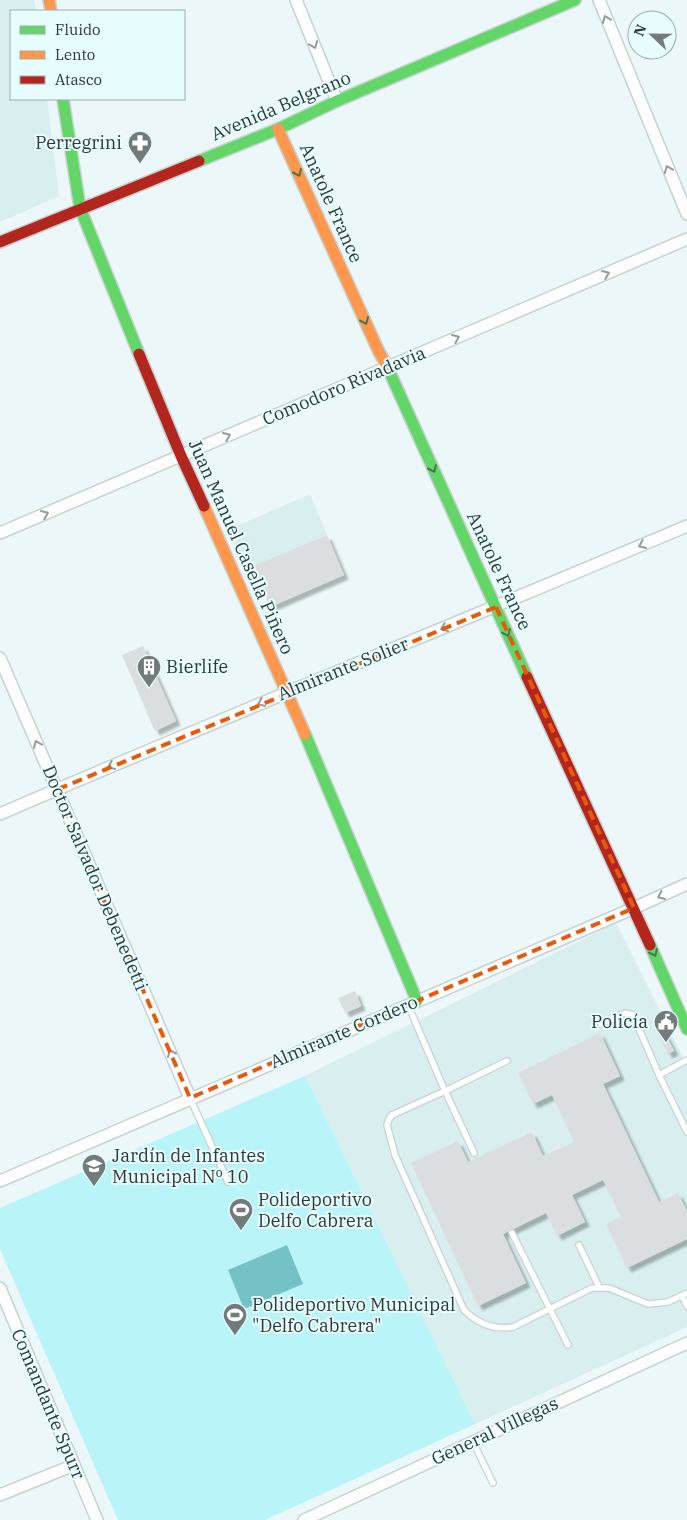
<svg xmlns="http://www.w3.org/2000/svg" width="687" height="1520" font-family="'IBM Plex Serif',serif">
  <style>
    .built { fill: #d8eeef }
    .green { fill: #b8f4f8 }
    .water { fill: #74c1c6 }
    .building { fill: #dbdee1; filter: url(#shadow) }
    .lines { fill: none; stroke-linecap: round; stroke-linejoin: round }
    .lane-casing { stroke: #c8d2d2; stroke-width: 8 }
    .street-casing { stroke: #c8d2d2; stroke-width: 14 }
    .fast-casing { stroke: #c8d2d2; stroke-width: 14 }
    .slow-casing { stroke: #c8d2d2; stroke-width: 14 }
    .jam-casing { stroke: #c8d2d2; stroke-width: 14 }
    .lane { stroke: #fcfefe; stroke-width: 5.5 }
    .street { stroke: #fcfefe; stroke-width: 11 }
    .fast { stroke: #63d668; stroke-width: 11 }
    .slow { stroke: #ff974d; stroke-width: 11 }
    .jam { stroke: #b3261e; stroke-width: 11 }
    .oneway { stroke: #969b9b }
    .oneway2 { stroke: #44774b }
    .marked { fill: none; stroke: #e8590c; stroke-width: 4; stroke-dasharray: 10 6; stroke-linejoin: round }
    .labels { text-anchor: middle; stroke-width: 4; stroke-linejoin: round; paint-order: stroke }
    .street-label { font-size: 18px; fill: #2f3838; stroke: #e6fcfd }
    .poi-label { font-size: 18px; fill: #2f3838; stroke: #e6fcfd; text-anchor: start }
  </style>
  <defs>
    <filter id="shadow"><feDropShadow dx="4.5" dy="4.5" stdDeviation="1" flood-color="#0004"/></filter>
  </defs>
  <rect width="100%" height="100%" fill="#ebf7f8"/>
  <!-- built -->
  <g class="built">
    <path d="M0,0H34L36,11H11V99H47L59,196L0,222Z"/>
    <path d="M310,494L327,535L246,570L228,530Z"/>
    <path d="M616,923L687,1065V1327L475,1424L305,1076Z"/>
  </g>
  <!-- green -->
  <path class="green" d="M305,1076L475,1424L265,1520H118L0,1249V1208Z"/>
  <!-- water -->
  <path class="water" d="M287,1245L303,1284L244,1309L228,1270Z"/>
  <!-- building -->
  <g class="building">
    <path d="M327,535L344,575L270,607L253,566Z"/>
    <path d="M143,646L176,721L155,731L122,655Z"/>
    <path d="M355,991L361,1006L345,1013L338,998Z"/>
    <path d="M600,1033L620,1076L603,1084L659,1202L678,1193L687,1211V1239L627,1268L606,1224L621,1217L603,1180L572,1195L585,1222L557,1236L546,1213L503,1234L526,1283L478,1306L411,1163L458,1141L468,1162L532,1132L543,1156L574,1142L552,1095L533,1104L518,1073Z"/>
    <path d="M665,1033L674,1051L668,1054L659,1036Z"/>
  </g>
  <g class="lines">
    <defs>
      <g id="lane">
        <path d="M408,1005L445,1091L392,1115L389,1119L387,1125L395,1155L464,1310C478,1324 494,1330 513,1327L592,1288H609L648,1304L668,1302L687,1293"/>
        <path d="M601,1024L625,1013L633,1015L659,1075"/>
        <path d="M687,1060L659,1075L687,1132"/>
        <path d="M190,1098L228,1182"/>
        <path d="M474,1153L445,1091L507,1061"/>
        <path d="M512,1233L568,1345"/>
        <path d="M579,1245L599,1287"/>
        <path d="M682,1296L687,1306"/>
        <path d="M473,1442L493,1483"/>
      </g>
      <g id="street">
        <path d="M296,0L337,101"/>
        <path d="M599,0L687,214"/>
        <path d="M0,533L687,239"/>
        <path d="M0,658L190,1098"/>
        <path d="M0,814C228,715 458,623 687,526"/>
        <path d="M0,1181L634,908L687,884"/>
        <path d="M0,1288L97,1520"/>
        <path d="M0,1495L74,1465"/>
        <path d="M304,1520L687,1343"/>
      </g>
      <g id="fast">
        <path d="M63,99L80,208L139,354"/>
        <path d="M199,161L278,129L337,101L575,0"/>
        <path d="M386,364L527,677"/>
        <path d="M305,734L417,1001"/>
        <path d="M650,945L687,1029"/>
      </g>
      <g id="slow">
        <path d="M49,0L51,11"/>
        <path d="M278,129L379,352L386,364"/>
        <path d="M204,506L305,734"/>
      </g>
      <g id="jam">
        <path d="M0,242L199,161"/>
        <path d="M139,354L181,456L204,506"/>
        <path d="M527,677L650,945"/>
      </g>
    </defs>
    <!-- lane casing -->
    <use href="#lane" class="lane-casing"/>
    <!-- street casing -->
    <use href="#street" class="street-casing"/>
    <!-- fast casing -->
    <use href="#fast" class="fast-casing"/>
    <!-- slow casing -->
    <use href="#slow" class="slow-casing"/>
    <!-- jam casing -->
    <use href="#jam" class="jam-casing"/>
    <!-- lane -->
    <use href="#lane" class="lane"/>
    <!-- street -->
    <use href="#street" class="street"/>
    <!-- fast -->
    <use href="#fast" class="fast"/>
    <!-- slow -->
    <use href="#slow" class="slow"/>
    <!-- jam -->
    <use href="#jam" class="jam"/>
  </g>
  <!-- one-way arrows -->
  <defs><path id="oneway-chevron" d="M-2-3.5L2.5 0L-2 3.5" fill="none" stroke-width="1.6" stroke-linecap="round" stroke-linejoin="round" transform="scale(1.25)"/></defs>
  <g class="oneway">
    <use href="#oneway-chevron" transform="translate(606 19) rotate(-112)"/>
    <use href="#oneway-chevron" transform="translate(314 45) rotate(68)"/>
    <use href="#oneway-chevron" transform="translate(668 169) rotate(-112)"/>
    <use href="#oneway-chevron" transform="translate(606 274) rotate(-23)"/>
    <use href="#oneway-chevron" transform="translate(456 338) rotate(-23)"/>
    <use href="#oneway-chevron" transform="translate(227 436) rotate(-23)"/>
    <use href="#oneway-chevron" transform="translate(45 514) rotate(-23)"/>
    <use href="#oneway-chevron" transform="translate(642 545) rotate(157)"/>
    <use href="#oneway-chevron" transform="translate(444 628) rotate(158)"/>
    <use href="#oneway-chevron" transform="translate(261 703) rotate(157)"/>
    <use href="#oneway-chevron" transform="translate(37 744) rotate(-113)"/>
    <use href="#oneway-chevron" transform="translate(111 766) rotate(157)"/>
    <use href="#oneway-chevron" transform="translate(661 896) rotate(155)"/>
    <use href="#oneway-chevron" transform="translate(171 1053) rotate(-114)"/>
  </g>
  <g class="oneway2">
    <use href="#oneway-chevron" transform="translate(298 173) rotate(66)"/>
    <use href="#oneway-chevron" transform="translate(365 321) rotate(66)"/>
    <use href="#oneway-chevron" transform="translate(433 469) rotate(66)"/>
    <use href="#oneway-chevron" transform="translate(507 633) rotate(65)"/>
    <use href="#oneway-chevron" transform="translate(654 953) rotate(66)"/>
  </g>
  <!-- marked area -->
  <path class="marked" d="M496,607L634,908L190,1098L56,790Z"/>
  <!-- icons -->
  <defs>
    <symbol id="pharmacy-pin" viewBox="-11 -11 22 30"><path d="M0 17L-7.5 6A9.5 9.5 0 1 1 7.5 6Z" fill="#717b7b" stroke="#e6fcfd"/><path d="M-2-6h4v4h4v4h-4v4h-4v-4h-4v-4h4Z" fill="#fff"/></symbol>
    <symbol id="building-pin" viewBox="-11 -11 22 30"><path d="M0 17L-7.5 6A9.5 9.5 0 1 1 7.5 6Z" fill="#717b7b" stroke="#e6fcfd"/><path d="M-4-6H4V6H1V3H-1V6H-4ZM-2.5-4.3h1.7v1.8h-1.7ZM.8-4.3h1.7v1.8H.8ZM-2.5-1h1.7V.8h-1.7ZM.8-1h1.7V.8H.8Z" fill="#fff"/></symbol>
    <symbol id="civic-pin" viewBox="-11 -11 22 30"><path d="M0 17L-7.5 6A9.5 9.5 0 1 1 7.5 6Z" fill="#717b7b" stroke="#e6fcfd"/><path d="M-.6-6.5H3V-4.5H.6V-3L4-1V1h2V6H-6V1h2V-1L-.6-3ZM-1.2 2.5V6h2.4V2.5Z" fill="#fff"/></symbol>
    <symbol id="school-pin" viewBox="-11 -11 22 30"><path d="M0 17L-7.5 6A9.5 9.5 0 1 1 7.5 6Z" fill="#717b7b" stroke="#e6fcfd"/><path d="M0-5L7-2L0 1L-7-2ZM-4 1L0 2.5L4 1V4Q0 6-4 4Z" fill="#fff"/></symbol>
    <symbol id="stadium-pin" viewBox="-11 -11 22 30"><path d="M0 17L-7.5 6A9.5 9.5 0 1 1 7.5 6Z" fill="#717b7b" stroke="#e6fcfd"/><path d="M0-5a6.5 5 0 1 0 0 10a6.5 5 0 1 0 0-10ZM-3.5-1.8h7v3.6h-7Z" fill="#fff"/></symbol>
  </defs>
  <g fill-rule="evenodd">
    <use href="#pharmacy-pin" x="126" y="129" width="28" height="38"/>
    <use href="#building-pin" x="135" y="653" width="28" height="38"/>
    <use href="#civic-pin" x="652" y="1008" width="28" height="38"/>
    <use href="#school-pin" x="80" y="1152" width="28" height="38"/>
    <use href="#stadium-pin" x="227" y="1196" width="28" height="38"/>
    <use href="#stadium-pin" x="221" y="1301" width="28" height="38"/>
  </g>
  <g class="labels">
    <!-- street labels -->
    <g class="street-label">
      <text transform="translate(281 106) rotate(-23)" y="6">Avenida Belgrano</text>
      <text transform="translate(331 203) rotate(66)" y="6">Anatole France</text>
      <text transform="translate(344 386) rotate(-23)" y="6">Comodoro Rivadavia</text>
      <text transform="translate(241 547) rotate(66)" y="6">Juan Manuel Casella Piñero</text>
      <text transform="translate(499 571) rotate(65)" y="6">Anatole France</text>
      <text transform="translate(343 669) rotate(-22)" y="6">Almirante Solier</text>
      <text transform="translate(95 878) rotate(67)" y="6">Doctor Salvador Debenedetti</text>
      <text transform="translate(344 1032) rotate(-23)" y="6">Almirante Cordero</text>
      <text transform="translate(48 1404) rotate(67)" y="6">Comandante Spurr</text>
      <text transform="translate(495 1431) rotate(-25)" y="6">General Villegas</text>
    </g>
    <!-- poi labels -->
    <g class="poi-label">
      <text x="122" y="149" text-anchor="end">Perregrini</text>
      <text x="166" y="673">Bierlife</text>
      <text x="648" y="1028" text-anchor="end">Policía</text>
      <text x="112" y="1162">Jardín de Infantes<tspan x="112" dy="21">Municipal Nº 10</tspan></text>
      <text x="258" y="1206">Polideportivo<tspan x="258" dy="21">Delfo Cabrera</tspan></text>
      <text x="252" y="1311">Polideportivo Municipal<tspan x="252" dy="21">"Delfo Cabrera"</tspan></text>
    </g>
  </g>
  <!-- legend -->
  <rect x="10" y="10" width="175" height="90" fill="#e6fcfd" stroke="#9daeae"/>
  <rect x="20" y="26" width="25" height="8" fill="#63d668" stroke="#9daeae"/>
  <text x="55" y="35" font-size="15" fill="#2f3838">Fluido</text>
  <rect x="20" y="51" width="25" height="8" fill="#ff974d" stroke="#9daeae"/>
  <text x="55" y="60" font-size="15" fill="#2f3838">Lento</text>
  <rect x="20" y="76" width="25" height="8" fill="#b3261e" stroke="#9daeae"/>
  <text x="55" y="85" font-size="15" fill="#2f3838">Atasco</text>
  <!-- north arrow -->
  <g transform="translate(652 35) rotate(292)"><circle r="24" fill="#e6fcfd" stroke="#9daeae"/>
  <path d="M0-4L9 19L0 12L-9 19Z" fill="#717b7b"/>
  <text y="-8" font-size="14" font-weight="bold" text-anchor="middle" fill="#2f3838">N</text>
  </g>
</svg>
